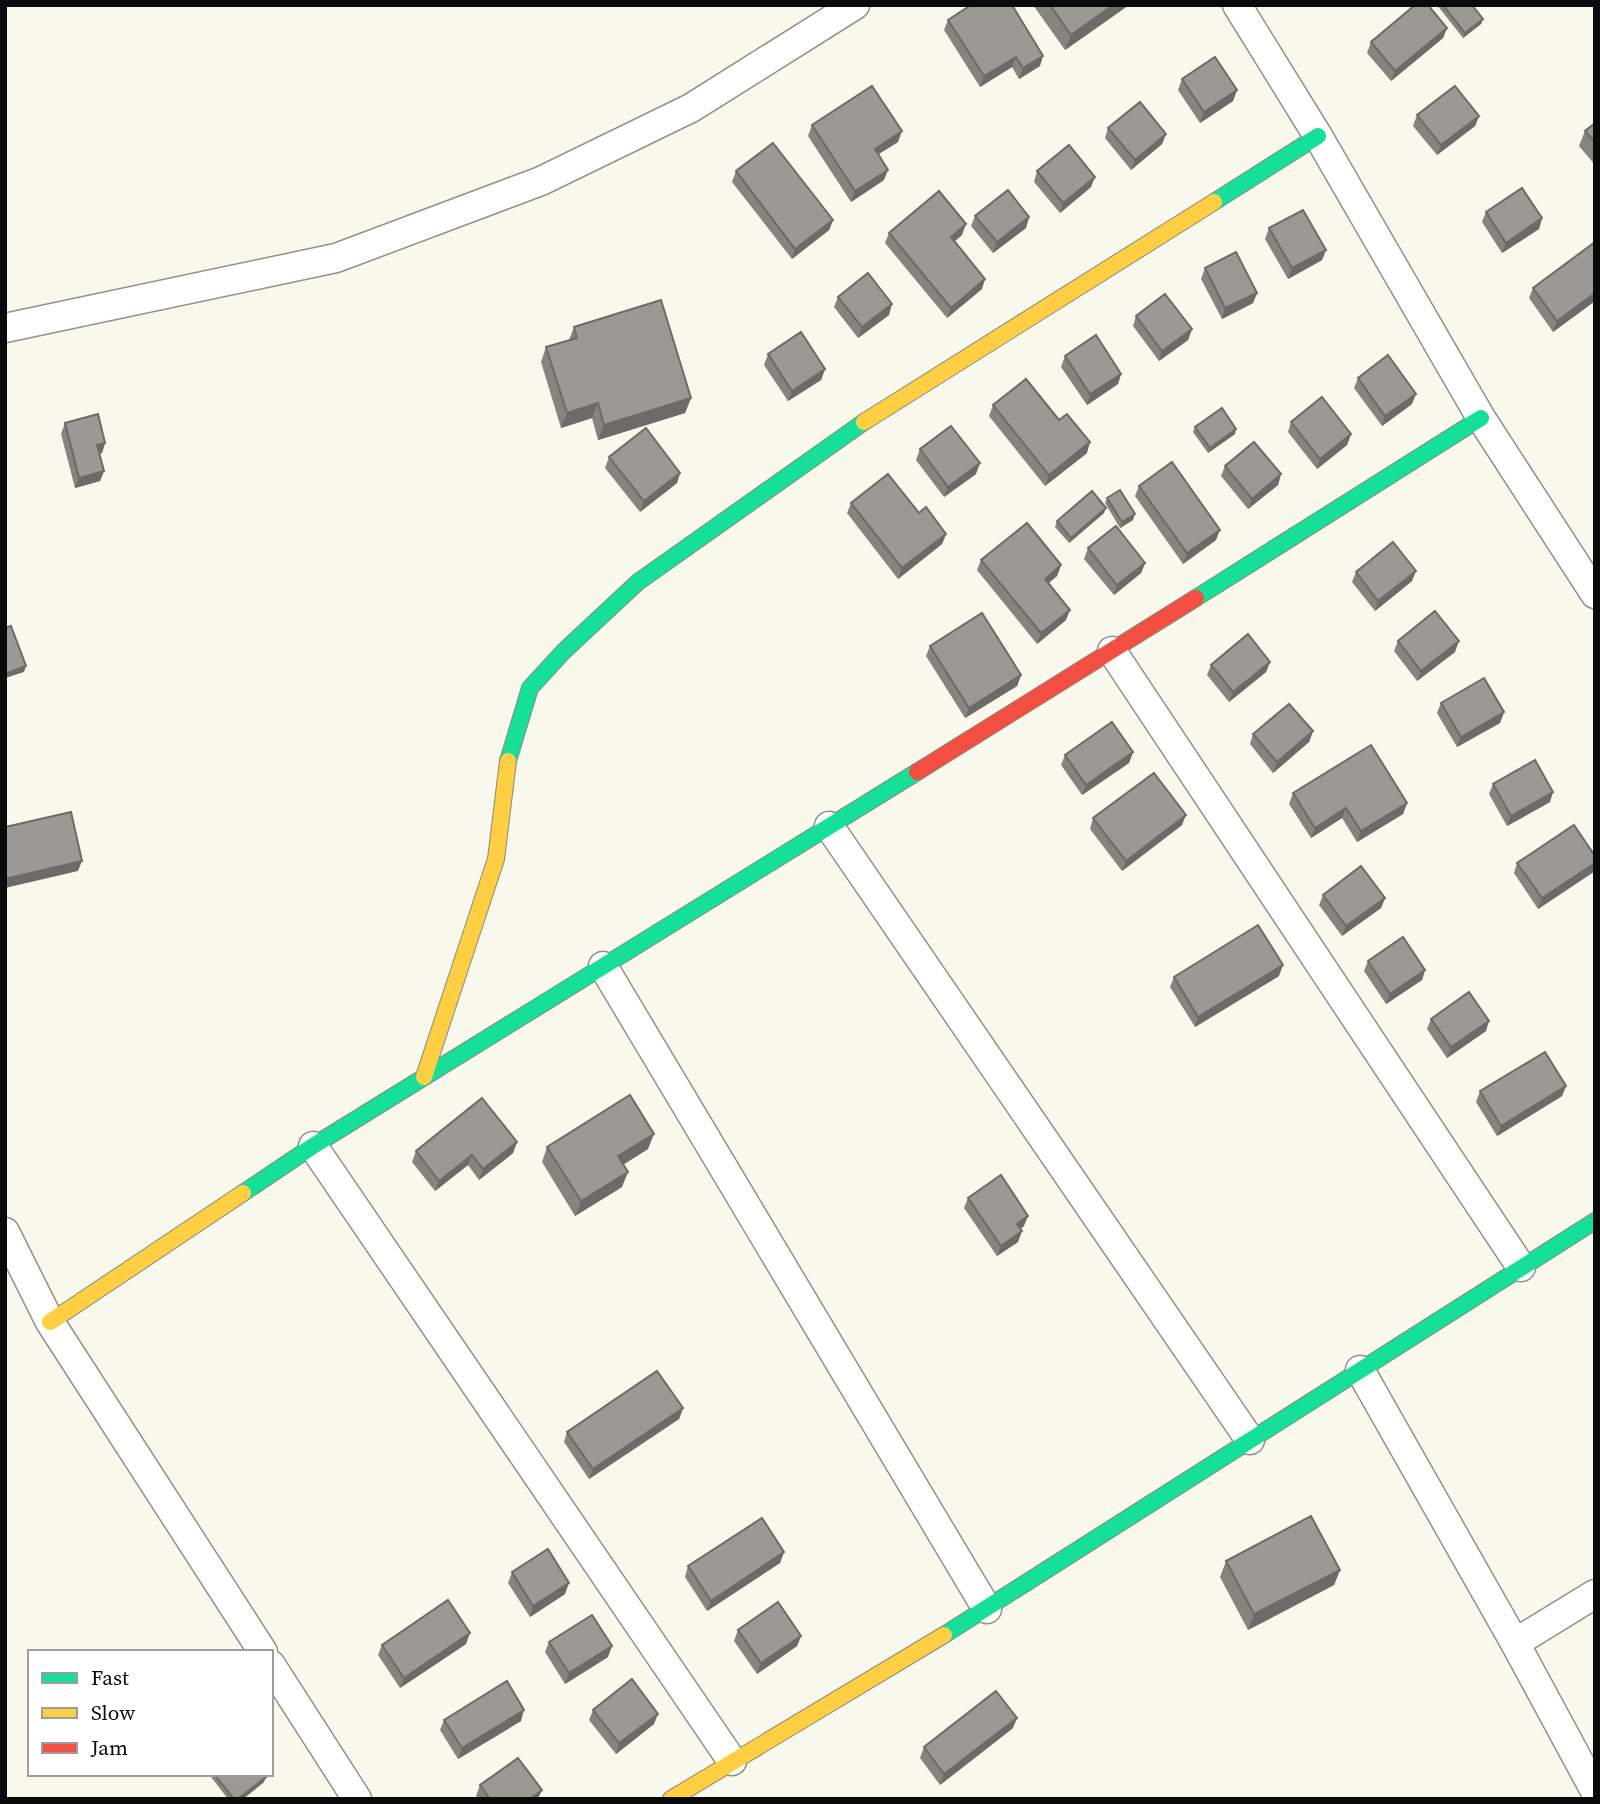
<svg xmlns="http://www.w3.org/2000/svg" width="1600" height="1804" font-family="'Source Serif 4',serif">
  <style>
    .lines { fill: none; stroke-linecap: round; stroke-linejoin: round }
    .street-casing { stroke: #92918c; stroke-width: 31 }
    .fast-casing { stroke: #888883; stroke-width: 18 }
    .slow-casing { stroke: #888883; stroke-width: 18 }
    .jam-casing { stroke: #888883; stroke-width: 18 }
    .street { stroke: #fefefc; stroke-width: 28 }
    .fast { stroke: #16e098; stroke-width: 16 }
    .slow { stroke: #ffcf43; stroke-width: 16 }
    .jam { stroke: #f24e42; stroke-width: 16 }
    .wall { fill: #85847e }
    .shaded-wall { fill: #6c6b67 }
    .building { fill: #9b9993; stroke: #6c6b67; stroke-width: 2 }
  </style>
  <rect width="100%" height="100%" fill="#f9f8ed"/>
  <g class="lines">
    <defs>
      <g id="street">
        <path d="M1237,5L1318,136L1481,418L1595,594"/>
        <path d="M5,328L336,258L541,181L691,108L855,5"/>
        <path d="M1112,651L1521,1267"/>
        <path d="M829,826L1250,1440"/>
        <path d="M603,966L987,1609"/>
        <path d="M313,1146L732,1761"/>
        <path d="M5,1232L50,1322L263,1652"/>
        <path d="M1360,1370L1515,1643L1595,1791"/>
        <path d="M1515,1643L1595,1594"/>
        <path d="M271,1665L357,1799"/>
      </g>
      <g id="fast">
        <path d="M1214,202L1318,136"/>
        <path d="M1196,598L1481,418"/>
        <path d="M508,761L530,688L564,651L638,582L864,422"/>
        <path d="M243,1193L313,1146L917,772"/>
        <path d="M944,1635L1595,1221"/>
      </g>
      <g id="slow">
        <path d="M864,422L1214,202"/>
        <path d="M424,1077L496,859L508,761"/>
        <path d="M50,1322L243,1193"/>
        <path d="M671,1799L944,1635"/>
      </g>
      <path id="jam" d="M917,772L1196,598"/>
    </defs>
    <!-- street casing -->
    <use href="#street" class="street-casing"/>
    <!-- fast casing -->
    <use href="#fast" class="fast-casing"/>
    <!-- slow casing -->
    <use href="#slow" class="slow-casing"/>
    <!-- jam casing -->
    <use href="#jam" class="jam-casing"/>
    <!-- street -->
    <use href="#street" class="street"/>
    <!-- fast -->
    <use href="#fast" class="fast"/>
    <!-- slow -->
    <use href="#slow" class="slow"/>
    <!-- jam -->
    <use href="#jam" class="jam"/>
  </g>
  <!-- wall -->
  <g class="wall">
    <path d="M1033,5H1129L1065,50Z"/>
    <path d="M1437,5H1472L1483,19L1481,24L1463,38Z"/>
    <path d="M948,20L1040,66L1019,79L1012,67L980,87L944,30Z"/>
    <path d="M1447,28L1443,38L1391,81L1367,53L1371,42Z"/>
    <path d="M1182,79L1237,90L1233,101L1200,123L1178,90Z"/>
    <path d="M1417,115L1479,116L1475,126L1437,155L1413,126Z"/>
    <path d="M1595,123V165L1579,146L1585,131Z"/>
    <path d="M812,125L898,142L878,154L884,180L851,202L808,136Z"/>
    <path d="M1108,128L1166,134L1162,144L1131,170L1105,138Z"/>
    <path d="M736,171L833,220L829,230L792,259L732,182Z"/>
    <path d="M1037,171L1091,187L1060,213L1034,182Z"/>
    <path d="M1486,212L1542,218L1539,229L1502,253L1482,222Z"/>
    <path d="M975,216L1029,217L1026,228L993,253L971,226Z"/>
    <path d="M1269,228L1326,250L1322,260L1288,279L1265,239Z"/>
    <path d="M889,233L962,235L955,241L982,289L947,318L885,243Z"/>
    <path d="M1595,242V301L1553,332L1529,298L1533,288Z"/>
    <path d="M1205,268L1257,293L1253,303L1222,319L1201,279Z"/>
    <path d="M838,297L889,315L858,338L834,307Z"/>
    <path d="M1136,316L1192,329L1188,340L1159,361L1133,326Z"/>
    <path d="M574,327L691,398L685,413L598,440L592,418L561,428L541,362L546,347L569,340Z"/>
    <path d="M768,354L825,369L821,380L788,401L764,365Z"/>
    <path d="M1065,356L1121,374L1118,384L1087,405L1061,367Z"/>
    <path d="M1358,378L1412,404L1382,426L1354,388Z"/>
    <path d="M993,405L1059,420L1087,453L1045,486L989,416Z"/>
    <path d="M1291,422L1351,434L1347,445L1317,469L1288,432Z"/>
    <path d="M65,423L105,443L102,453L99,454L104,471L100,481L75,488L61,434Z"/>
    <path d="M1195,427L1235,434L1208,453L1193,432Z"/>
    <path d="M920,449L976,474L944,497L916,460Z"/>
    <path d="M609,457L680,473L677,483L640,512L605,468Z"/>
    <path d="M1225,466L1281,474L1278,485L1248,509L1221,476Z"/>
    <path d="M1139,486L1216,540L1183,564L1135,496Z"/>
    <path d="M1107,498L1133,520L1120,528L1105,503Z"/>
    <path d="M851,503L946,534L942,544L898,579L847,513Z"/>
    <path d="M1104,513L1069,543L1055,527L1057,521Z"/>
    <path d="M1088,548L1145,563L1141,573L1114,595L1084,559Z"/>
    <path d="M981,560L1061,565L1057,576L1049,583L1066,620L1037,644L977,570Z"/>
    <path d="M1356,572L1412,581L1375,611L1352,582Z"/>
    <path d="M1398,641L1455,652L1417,681L1394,651Z"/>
    <path d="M930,646L1021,675L1017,686L965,718L926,656Z"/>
    <path d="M1270,662L1266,672L1229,702L1207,675L1211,665Z"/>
    <path d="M1441,703L1504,712L1500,723L1457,747L1437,713Z"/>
    <path d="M1313,731L1309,742L1273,773L1250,744L1253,734Z"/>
    <path d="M1133,752L1129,763L1082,795L1061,765L1065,755Z"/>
    <path d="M1493,784L1550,802L1507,826L1489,794Z"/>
    <path d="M1293,793L1407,803L1403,814L1357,842L1342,818L1311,838L1289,804Z"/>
    <path d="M1093,818L1182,825L1122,871L1090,829Z"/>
    <path d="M1595,856V871L1538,909L1514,873L1517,863Z"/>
    <path d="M1323,895L1385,898L1381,908L1342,936L1319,905Z"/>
    <path d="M1368,961L1425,970L1422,980L1386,1004L1364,971Z"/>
    <path d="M1279,976L1195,1027L1170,987L1174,977Z"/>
    <path d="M1431,1019L1486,1031L1447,1058L1427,1029Z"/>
    <path d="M1566,1086L1562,1096L1497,1136L1476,1102L1480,1091Z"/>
    <path d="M517,1142L513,1153L479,1180L468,1165L435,1191L412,1162L416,1151Z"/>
    <path d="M547,1147L648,1149L623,1165L622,1187L575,1216L542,1162Z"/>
    <path d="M968,1198L1024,1226L1020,1229L1018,1242L997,1256L964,1208Z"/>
    <path d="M683,1408L679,1419L589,1479L564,1442L567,1432Z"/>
    <path d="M784,1552L780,1563L707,1611L685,1577L688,1566Z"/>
    <path d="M1226,1561L1340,1570L1334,1585L1248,1630L1220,1577Z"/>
    <path d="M512,1572L565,1594L530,1617L508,1583Z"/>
    <path d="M738,1630L801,1636L797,1646L757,1674L734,1641Z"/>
    <path d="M549,1642L608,1657L565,1684L545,1652Z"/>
    <path d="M466,1644L400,1688L378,1655L382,1645Z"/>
    <path d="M593,1710L654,1724L616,1754L589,1720Z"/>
    <path d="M444,1720L521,1721L458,1759L440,1730Z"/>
    <path d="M1013,1728L940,1785L920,1758L924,1747Z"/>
    <path d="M212,1774H264V1782L243,1799H228L211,1777Z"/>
    <path d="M480,1785L538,1799H479L476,1796Z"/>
  </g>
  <!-- shaded-wall -->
  <g class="shaded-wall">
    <path d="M1113,5H1129L1065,50L1071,35Z"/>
    <path d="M1483,19L1481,24L1463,38L1465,33Z"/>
    <path d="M1447,28L1443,38L1391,81L1395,71Z"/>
    <path d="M1043,56L1040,66L1019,79L1023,68Z"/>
    <path d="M1016,57L1012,67L980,87L984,76Z"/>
    <path d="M1237,90L1233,101L1200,123L1204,112Z"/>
    <path d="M1479,116L1475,126L1437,155L1441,145Z"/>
    <path d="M902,131L898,142L871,159L875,149Z"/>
    <path d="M1166,134L1162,144L1131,170L1135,160Z"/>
    <path d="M888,170L884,180L851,202L855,191Z"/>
    <path d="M1095,177L1091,187L1060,213L1063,203Z"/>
    <path d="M1029,217L1026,228L993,253L997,242Z"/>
    <path d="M1542,218L1539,229L1502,253L1506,243Z"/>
    <path d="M833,220L829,230L792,259L795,249Z"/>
    <path d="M966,224L962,235L947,247L951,237Z"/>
    <path d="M1326,250L1322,260L1288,279L1292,268Z"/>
    <path d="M985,279L982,289L947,318L951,308Z"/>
    <path d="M1257,293L1253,303L1222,319L1225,308Z"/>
    <path d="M1595,293V301L1553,332L1557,321Z"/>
    <path d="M892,304L889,315L858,338L862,327Z"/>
    <path d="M1192,329L1188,340L1159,361L1162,351Z"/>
    <path d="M825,369L821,380L788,401L792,391Z"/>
    <path d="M1121,374L1118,384L1087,405L1090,394Z"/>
    <path d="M1416,394L1412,404L1382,426L1385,416Z"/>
    <path d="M691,398L685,413L598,440L604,425Z"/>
    <path d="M598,403L592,418L561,428L567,413Z"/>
    <path d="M1236,429L1235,434L1208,453L1210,448Z"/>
    <path d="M1351,434L1347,445L1317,469L1320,459Z"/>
    <path d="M1090,442L1087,453L1045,486L1049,475Z"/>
    <path d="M105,443L102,453L93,455L97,445Z"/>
    <path d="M980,463L976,474L944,497L948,487Z"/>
    <path d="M104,471L100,481L75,488L79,478Z"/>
    <path d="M680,473L677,483L640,512L644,501Z"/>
    <path d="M1281,474L1278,485L1248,509L1252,499Z"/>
    <path d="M1106,508L1104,513L1069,543L1071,538Z"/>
    <path d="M1135,514L1133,520L1120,528L1122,522Z"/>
    <path d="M1220,530L1216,540L1183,564L1187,553Z"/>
    <path d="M946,534L942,544L898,579L902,568Z"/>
    <path d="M1145,563L1141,573L1114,595L1117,585Z"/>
    <path d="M1061,565L1057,576L1041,589L1045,579Z"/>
    <path d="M1416,571L1412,581L1375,611L1378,601Z"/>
    <path d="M1070,610L1066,620L1037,644L1041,633Z"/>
    <path d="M1459,641L1455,652L1417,681L1421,671Z"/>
    <path d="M1270,662L1266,672L1229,702L1233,692Z"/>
    <path d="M26,666L24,672L5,678V674Z"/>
    <path d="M1021,675L1017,686L965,718L969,708Z"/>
    <path d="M1504,712L1500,723L1457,747L1461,737Z"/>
    <path d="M1313,731L1309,742L1273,773L1277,762Z"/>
    <path d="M1133,752L1129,763L1082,795L1086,785Z"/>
    <path d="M1553,792L1550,802L1507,826L1511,816Z"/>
    <path d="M1407,803L1403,814L1357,842L1361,831Z"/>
    <path d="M1346,808L1342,818L1311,838L1315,828Z"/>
    <path d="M1186,815L1182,825L1122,871L1126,861Z"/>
    <path d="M82,861L78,871L5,888V879Z"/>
    <path d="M1595,863V871L1538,909L1542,898Z"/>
    <path d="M1385,898L1381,908L1342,936L1346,926Z"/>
    <path d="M1283,965L1279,976L1195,1027L1198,1017Z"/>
    <path d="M1425,970L1422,980L1386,1004L1390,994Z"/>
    <path d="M1489,1021L1486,1031L1447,1058L1451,1047Z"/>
    <path d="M1566,1086L1562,1096L1497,1136L1501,1126Z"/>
    <path d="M654,1134L648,1149L612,1171L618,1156Z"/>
    <path d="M517,1142L513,1153L479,1180L483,1169Z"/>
    <path d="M472,1155L468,1165L435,1191L439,1181Z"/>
    <path d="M628,1172L622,1187L575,1216L581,1201Z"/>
    <path d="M1028,1216L1024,1226L1013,1234L1017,1224Z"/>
    <path d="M1022,1231L1018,1242L997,1256L1001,1246Z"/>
    <path d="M683,1408L679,1419L589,1479L593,1469Z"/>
    <path d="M784,1552L780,1563L707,1611L711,1601Z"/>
    <path d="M1340,1570L1334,1585L1248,1630L1254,1614Z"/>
    <path d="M569,1583L565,1594L530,1617L533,1606Z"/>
    <path d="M470,1633L466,1644L400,1688L404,1678Z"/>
    <path d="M801,1636L797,1646L757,1674L761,1663Z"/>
    <path d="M612,1646L608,1657L565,1684L569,1673Z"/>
    <path d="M524,1710L521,1721L458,1759L462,1748Z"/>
    <path d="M658,1714L654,1724L616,1754L619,1743Z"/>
    <path d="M1017,1718L1013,1728L940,1785L944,1774Z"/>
    <path d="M266,1777L264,1782L243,1799H238Z"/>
    <path d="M542,1790L538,1799H530Z"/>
  </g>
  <!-- building -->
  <g class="building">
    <path d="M971,5H1012L1043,56L1023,68L1016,57L984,76L948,20Z"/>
    <path d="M1050,5H1113L1071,35Z"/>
    <path d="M1415,5H1428L1447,28L1395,71L1371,42Z"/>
    <path d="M1443,5H1472L1483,19L1465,33Z"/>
    <path d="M1215,57L1237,90L1204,112L1182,79Z"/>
    <path d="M872,86L902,131L875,149L888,170L855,191L812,125Z"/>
    <path d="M1455,86L1479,116L1441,145L1417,115Z"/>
    <path d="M1140,102L1166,134L1135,160L1108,128Z"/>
    <path d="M1595,123V143L1585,131Z"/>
    <path d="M773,143L833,220L795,249L736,171Z"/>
    <path d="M1069,145L1095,177L1063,203L1037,171Z"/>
    <path d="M1522,188L1542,218L1506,243L1486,212Z"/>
    <path d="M1008,190L1029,217L997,242L975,216Z"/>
    <path d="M939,191L966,224L951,237L985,279L951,308L889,233Z"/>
    <path d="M1303,210L1326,250L1292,268L1269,228Z"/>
    <path d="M1595,242V293L1557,321L1533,288Z"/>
    <path d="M1236,252L1257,293L1225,308L1205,268Z"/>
    <path d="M868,273L892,304L862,327L838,297Z"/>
    <path d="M1165,294L1192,329L1162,351L1136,316Z"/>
    <path d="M661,300L691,398L604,425L598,403L567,413L546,347L577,338L574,327Z"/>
    <path d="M801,332L825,369L792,391L768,354Z"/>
    <path d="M1096,335L1121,374L1090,394L1065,356Z"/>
    <path d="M1388,355L1416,394L1385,416L1358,378Z"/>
    <path d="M1026,379L1059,420L1067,414L1090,442L1049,475L993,405Z"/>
    <path d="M1322,397L1351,434L1320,459L1291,422Z"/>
    <path d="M1222,408L1236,429L1210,448L1195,427Z"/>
    <path d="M98,414L105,443L97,445L104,471L79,478L65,423Z"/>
    <path d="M951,426L980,463L948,487L920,449Z"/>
    <path d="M646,428L680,473L644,501L609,457Z"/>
    <path d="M1254,442L1281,474L1252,499L1225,466Z"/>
    <path d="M1172,462L1220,530L1187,553L1139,486Z"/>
    <path d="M888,474L919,513L926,507L946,534L902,568L851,503Z"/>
    <path d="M1120,490L1135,514L1122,522L1107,498Z"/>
    <path d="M1092,491L1106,508L1071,538L1057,521Z"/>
    <path d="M1027,523L1061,565L1045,579L1070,610L1041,633L981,560Z"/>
    <path d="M1116,526L1145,563L1117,585L1088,548Z"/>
    <path d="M1393,542L1416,571L1378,601L1356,572Z"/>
    <path d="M1435,611L1459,641L1421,671L1398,641Z"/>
    <path d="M982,613L1021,675L969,708L930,646Z"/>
    <path d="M11,626L26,666L5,674V628Z"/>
    <path d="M1248,634L1270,662L1233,692L1211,665Z"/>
    <path d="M1484,678L1504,712L1461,737L1441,703Z"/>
    <path d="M1289,704L1313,731L1277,762L1253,734Z"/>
    <path d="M1112,722L1133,752L1086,785L1065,755Z"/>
    <path d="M1371,745L1407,803L1361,831L1346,808L1315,828L1293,793Z"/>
    <path d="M1535,760L1553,792L1511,816L1493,784Z"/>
    <path d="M1154,773L1186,815L1126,861L1093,818Z"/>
    <path d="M71,812L82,861L5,879V827Z"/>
    <path d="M1574,825L1595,856V863L1542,898L1517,863Z"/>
    <path d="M1361,866L1385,898L1346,926L1323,895Z"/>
    <path d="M1258,925L1283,965L1198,1017L1174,977Z"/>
    <path d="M1403,937L1425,970L1390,994L1368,961Z"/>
    <path d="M1469,992L1489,1021L1451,1047L1431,1019Z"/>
    <path d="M1545,1052L1566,1086L1501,1126L1480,1091Z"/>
    <path d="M630,1095L654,1134L618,1156L628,1172L581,1201L547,1147Z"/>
    <path d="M482,1098L517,1142L483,1169L472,1155L439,1181L416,1151Z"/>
    <path d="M1001,1175L1028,1216L1017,1224L1022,1231L1001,1246L968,1198Z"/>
    <path d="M657,1371L683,1408L593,1469L567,1432Z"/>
    <path d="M1311,1516L1340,1570L1254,1614L1226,1561Z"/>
    <path d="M762,1518L784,1552L711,1601L688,1566Z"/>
    <path d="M548,1549L569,1583L533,1606L512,1572Z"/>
    <path d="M448,1600L470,1633L404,1678L382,1645Z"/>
    <path d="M778,1602L801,1636L761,1663L738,1630Z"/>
    <path d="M592,1615L612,1646L569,1673L549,1642Z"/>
    <path d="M632,1679L658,1714L619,1743L593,1710Z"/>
    <path d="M507,1681L524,1710L462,1748L444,1720Z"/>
    <path d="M996,1691L1017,1718L944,1774L924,1747Z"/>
    <path d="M518,1758L542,1790L530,1799H490L480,1785Z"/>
    <path d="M214,1774H264L266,1777L238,1799H234Z"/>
  </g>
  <!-- border -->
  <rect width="1600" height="1804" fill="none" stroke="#0a0a0a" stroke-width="14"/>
  <!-- legend -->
  <rect x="28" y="1650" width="245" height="126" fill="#ffffff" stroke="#9d9d9d" stroke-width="2"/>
  <rect x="42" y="1673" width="35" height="10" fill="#16e098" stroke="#9d9d9d" stroke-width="2"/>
  <text x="91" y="1685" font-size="21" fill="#0a0a0a">Fast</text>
  <rect x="42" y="1708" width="35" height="10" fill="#ffcf43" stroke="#9d9d9d" stroke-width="2"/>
  <text x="91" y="1720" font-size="21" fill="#0a0a0a">Slow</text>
  <rect x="42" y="1743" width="35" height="10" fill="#f24e42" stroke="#9d9d9d" stroke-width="2"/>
  <text x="91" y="1755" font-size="21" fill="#0a0a0a">Jam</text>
</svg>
